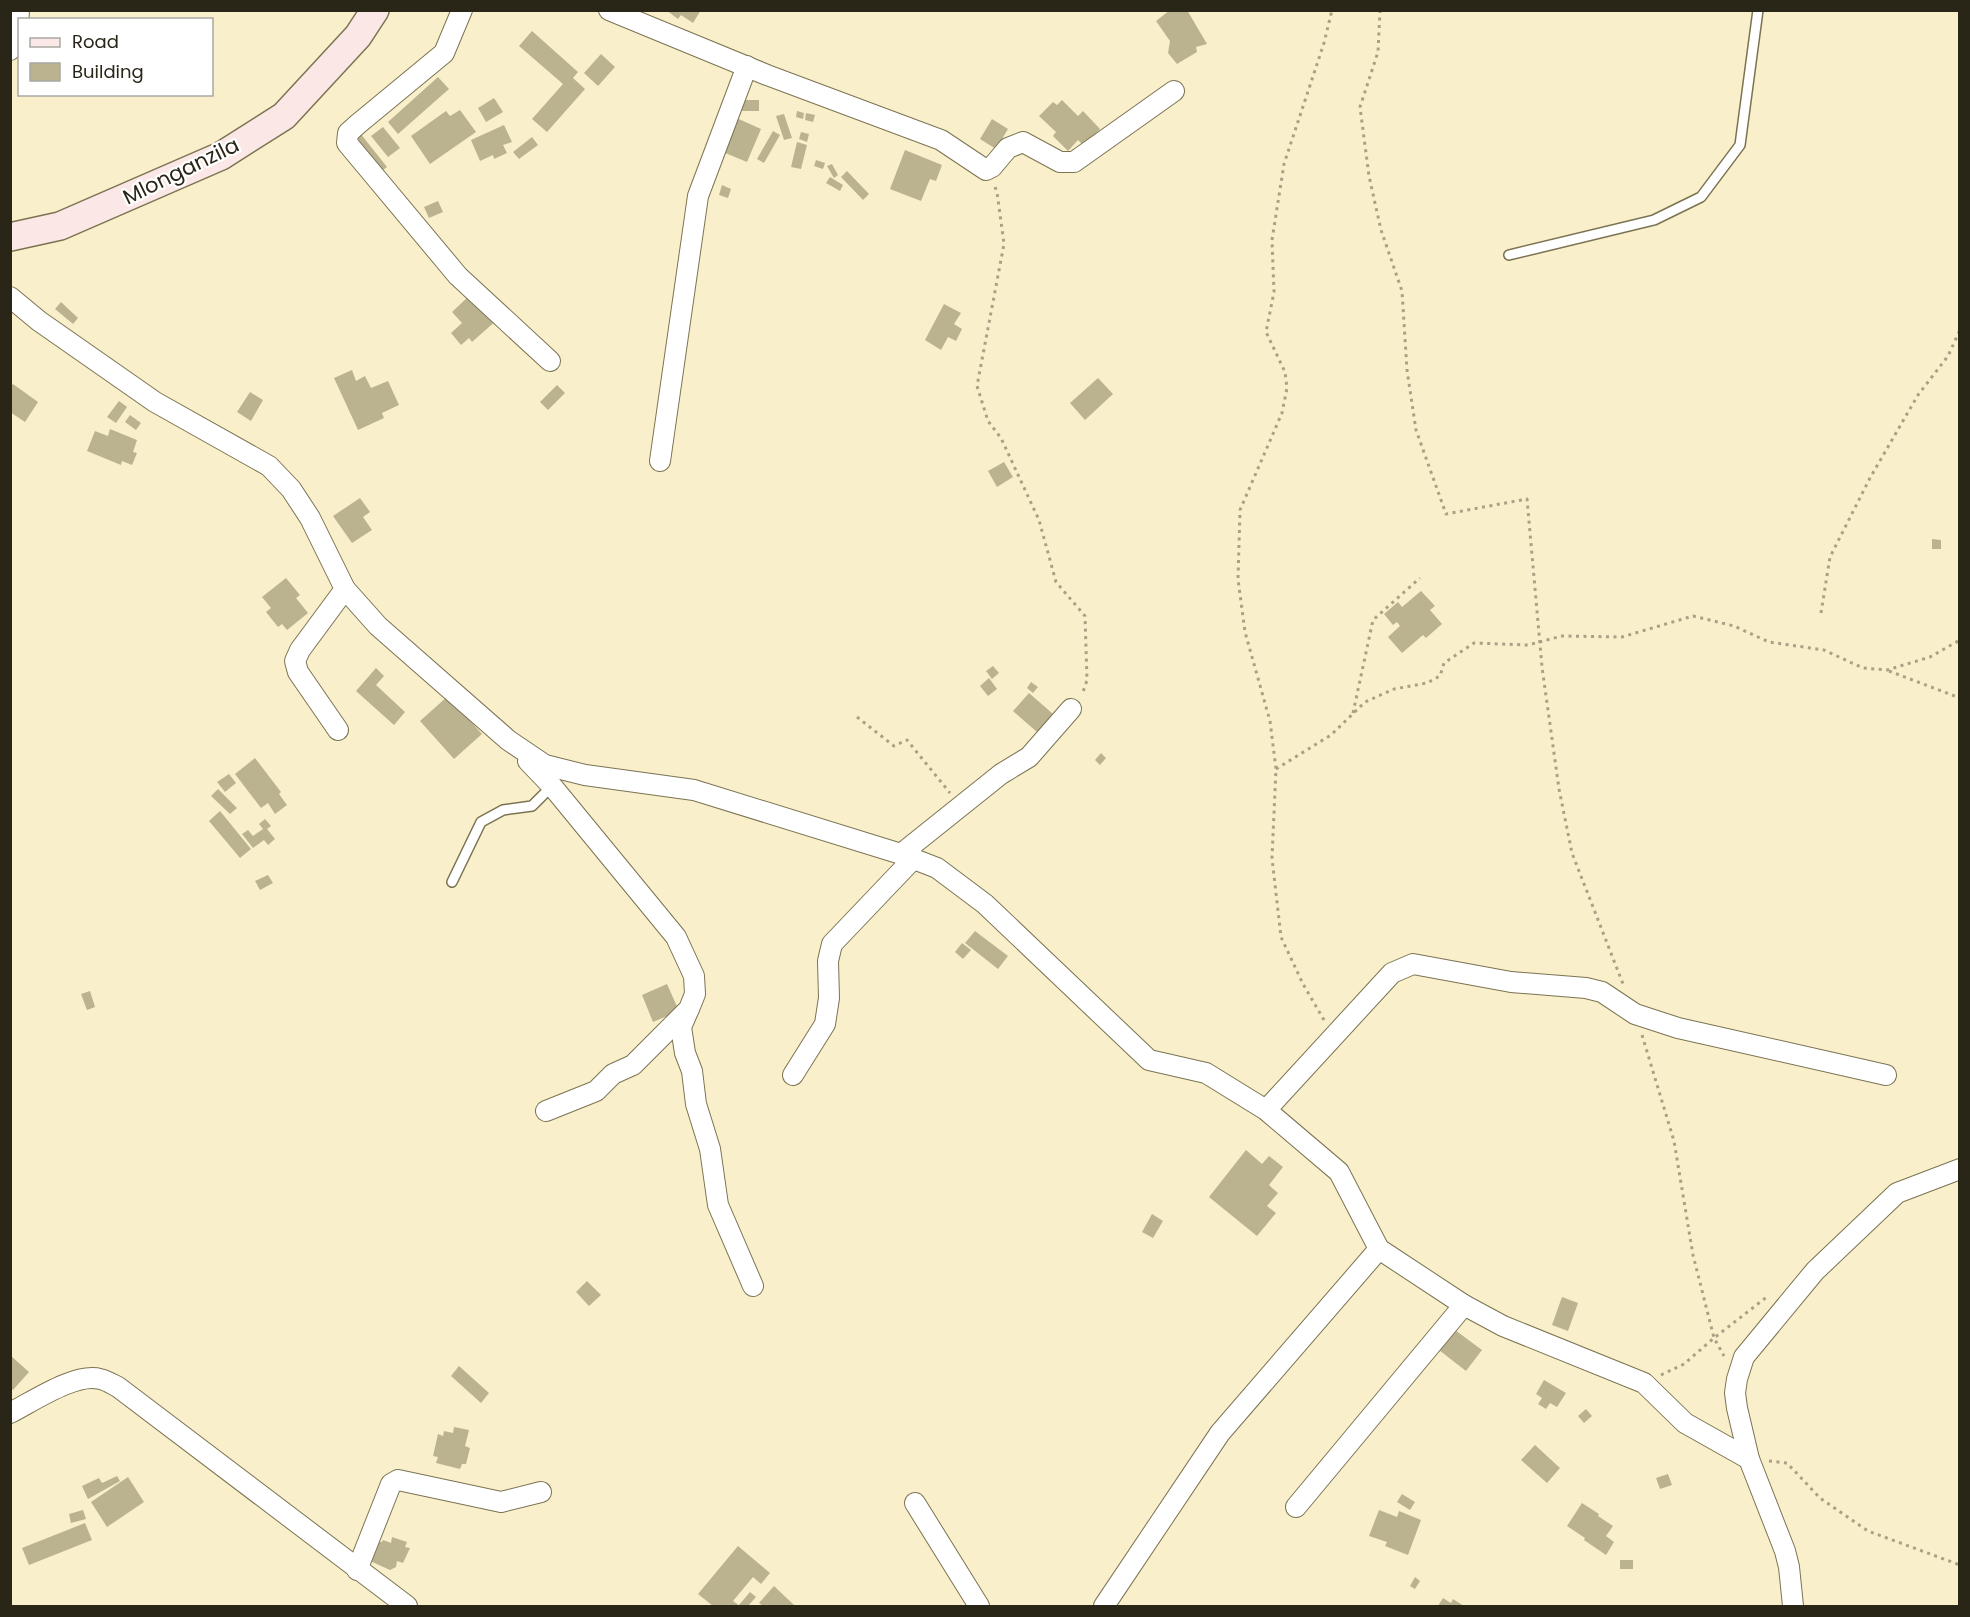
<svg xmlns="http://www.w3.org/2000/svg" width="1970" height="1617" font-family="Poppins,sans-serif">
  <style>
    .building { fill: #bbb38f }
    .lines { fill: none; stroke-linecap: round; stroke-linejoin: round }
    .lane-casing { stroke: #7b7352; stroke-width: 12 }
    .street-casing { stroke: #7b7352; stroke-width: 22 }
    .secondary-casing { stroke: #7b7352; stroke-width: 30 }
    .path { stroke: #a8a185; stroke-width: 3; stroke-dasharray: 3 4.5; stroke-linecap: butt }
    .lane { stroke: #fff; stroke-width: 9 }
    .street { stroke: #fff; stroke-width: 20 }
    .secondary { stroke: #fbe8e6; stroke-width: 27 }
    .labels { text-anchor: middle; stroke-width: 4.5; stroke-linejoin: round; paint-order: stroke }
    .street-label { font-size: 21px; fill: #292517; stroke: #fff }
  </style>
  <rect width="100%" height="100%" fill="#f9f0cb"/>
  <!-- building -->
  <g class="building">
    <path d="M666,10H701L693,23L681,15L678,19Z"/>
    <path d="M1170,10H1187L1207,44L1196,47L1197,52L1177,64L1168,53L1170,41L1156,21Z"/>
    <path d="M532,31L578,72L573,78L585,89L547,132L532,119L563,84L519,46Z"/>
    <path d="M601,54L615,67L598,86L584,73Z"/>
    <path d="M438,77L449,89L398,134L388,122Z"/>
    <path d="M494,98L503,112L486,122L478,108Z"/>
    <rect x="742" y="100" width="17" height="11"/>
    <path d="M1062,100L1078,116L1083,111L1100,129L1084,146L1078,140L1068,151L1053,136L1056,132L1039,116L1053,102L1057,105Z"/>
    <path d="M460,110L476,132L430,164L411,136L446,111L450,116Z"/>
    <path d="M797,111L804,113L803,119L796,117Z"/>
    <path d="M806,113L815,115L813,122L805,120Z"/>
    <path d="M784,114L792,138L784,140L776,116Z"/>
    <path d="M732,116L761,129L747,162L718,150Z"/>
    <path d="M992,119L1008,129L996,149L980,139Z"/>
    <path d="M504,125L512,142L503,145L507,153L494,159L493,155L480,161L471,140Z"/>
    <path d="M383,127L400,148L388,157L371,136Z"/>
    <path d="M773,131L780,135L764,163L757,159Z"/>
    <path d="M801,132L809,134L807,142L799,139Z"/>
    <path d="M360,133L387,167L378,174L352,140Z"/>
    <path d="M532,137L538,145L519,159L513,152Z"/>
    <path d="M797,142L807,145L801,169L791,167Z"/>
    <path d="M905,150L942,165L936,181L930,179L921,201L890,189Z"/>
    <path d="M816,160L825,163L823,169L814,166Z"/>
    <path d="M832,164L838,175L834,178L827,166Z"/>
    <path d="M847,171L869,194L863,200L841,177Z"/>
    <path d="M830,177L843,185L840,191L826,183Z"/>
    <path d="M722,185L731,189L728,198L719,195Z"/>
    <path d="M438,201L443,212L429,218L424,207Z"/>
    <path d="M469,296L498,319L472,342L469,338L461,345L451,333L462,323L452,312Z"/>
    <path d="M61,302L78,318L73,324L55,309Z"/>
    <path d="M944,304L961,313L954,324L962,329L956,341L948,337L941,350L925,340Z"/>
    <path d="M352,370L356,381L365,376L371,388L388,381L399,405L382,413L384,418L358,430L334,378Z"/>
    <path d="M1098,378L1113,394L1085,420L1070,403Z"/>
    <path d="M13,384L38,402L25,422L10,412V388Z"/>
    <path d="M557,385L565,393L548,410L540,402Z"/>
    <path d="M250,392L263,400L251,421L237,412Z"/>
    <path d="M119,401L127,407L116,423L107,417Z"/>
    <path d="M130,415L141,423L136,430L125,422Z"/>
    <path d="M110,429L137,440L133,452L137,453L132,465L122,461L121,465L87,451L95,431L108,436Z"/>
    <path d="M1004,462L1013,477L997,487L988,471Z"/>
    <path d="M360,498L370,512L363,517L372,530L352,543L333,516Z"/>
    <path d="M1932,539L1941,540V549H1932Z"/>
    <path d="M286,578L300,595L296,598L308,613L287,630L282,624L278,627L266,612L271,608L262,597Z"/>
    <path d="M1421,591L1435,606L1430,610L1442,624L1426,638L1423,635L1402,653L1388,637L1400,626L1397,622L1393,625L1384,614L1398,602L1402,607Z"/>
    <path d="M993,666L999,673L992,679L986,671Z"/>
    <path d="M376,668L384,676L376,685L405,712L394,725L356,691Z"/>
    <path d="M989,678L997,689L988,696L980,686Z"/>
    <path d="M1031,682L1038,687L1033,693L1027,688Z"/>
    <path d="M1029,693L1053,714L1037,732L1013,711Z"/>
    <path d="M448,696L482,734L454,759L420,721Z"/>
    <path d="M1101,753L1106,758L1100,765L1095,760Z"/>
    <path d="M255,758L281,792L279,794L287,805L275,814L268,803L261,808L235,774Z"/>
    <path d="M229,774L236,783L225,792L217,782Z"/>
    <path d="M218,789L237,808L230,814L211,796Z"/>
    <path d="M220,811L251,849L240,858L209,821Z"/>
    <path d="M265,819L271,826L267,829L275,839L268,845L264,840L253,848L242,834L248,830L253,836L263,829L259,824Z"/>
    <path d="M268,875L273,883L260,890L255,881Z"/>
    <path d="M975,931L1008,956L998,969L965,943Z"/>
    <path d="M962,943L971,950L963,959L955,952Z"/>
    <path d="M667,984L679,1011L653,1022L642,995Z"/>
    <path d="M90,991L95,1007L87,1010L81,994Z"/>
    <path d="M1246,1150L1262,1164L1269,1156L1283,1167L1269,1185L1278,1193L1267,1206L1276,1213L1257,1236L1209,1197Z"/>
    <path d="M1152,1214L1163,1221L1153,1238L1142,1232Z"/>
    <path d="M587,1281L601,1295L589,1306L576,1292Z"/>
    <path d="M1562,1297L1578,1303L1568,1331L1552,1325Z"/>
    <path d="M1455,1330L1482,1350L1466,1371L1439,1350Z"/>
    <path d="M10,1355L29,1372L13,1390L10,1388Z"/>
    <path d="M459,1366L489,1393L481,1403L451,1376Z"/>
    <path d="M1544,1380L1566,1393L1557,1407L1550,1403L1546,1409L1538,1404L1542,1398L1536,1394Z"/>
    <path d="M1586,1409L1592,1416L1584,1423L1578,1416Z"/>
    <path d="M454,1427L469,1430L465,1446L470,1448L466,1464H462L460,1469L436,1463L438,1457L433,1456L438,1434L443,1436L444,1431L453,1433Z"/>
    <path d="M1535,1445L1560,1468L1547,1483L1521,1460Z"/>
    <path d="M1668,1474L1672,1485L1660,1489L1656,1478Z"/>
    <path d="M117,1476L120,1481L88,1499L82,1486L99,1478L102,1483Z"/>
    <path d="M128,1477L144,1502L107,1527L91,1502Z"/>
    <path d="M1402,1494L1415,1502L1410,1510L1397,1502Z"/>
    <path d="M1582,1503L1599,1514L1598,1516L1613,1526L1606,1536L1614,1542L1606,1555L1584,1540L1585,1538L1567,1526Z"/>
    <path d="M83,1510L86,1519L71,1523L69,1514Z"/>
    <path d="M1379,1510L1397,1517L1399,1511L1421,1520L1408,1555L1385,1546L1387,1542L1369,1536Z"/>
    <path d="M85,1523L92,1540L29,1565L22,1548Z"/>
    <path d="M392,1537L407,1542L405,1547L410,1548L403,1563L397,1561L396,1567L390,1570L368,1560L375,1541L382,1542L383,1540L391,1543Z"/>
    <path d="M738,1546L770,1573L761,1584L753,1577L733,1601L740,1606H713L698,1594Z"/>
    <rect x="1620" y="1560" width="13" height="9"/>
    <path d="M1415,1577L1420,1581L1415,1589L1410,1586Z"/>
    <path d="M774,1586L794,1605L792,1606H763L759,1603Z"/>
    <path d="M750,1592L756,1597L748,1606H741L739,1605Z"/>
    <path d="M1443,1598L1451,1603L1453,1599L1464,1606H1438Z"/>
  </g>
  <g class="lines">
    <defs>
      <g id="lane">
        <path d="M1509,255L1654,220L1701,197L1740,145L1758,10"/>
        <path d="M452,882L481,822L503,810L532,806L552,786"/>
      </g>
      <g id="street">
        <path d="M462,10L444,53L358,124L348,133L347,143L458,276L550,361"/>
        <path d="M609,10L767,75L941,140L986,170L992,167L1008,148L1023,142L1060,162H1074L1174,91"/>
        <path d="M10,50L18,29L19,10"/>
        <path d="M10,297L39,321L155,402L269,466L291,489L310,518L345,589L378,626L508,740L545,765L585,775L694,790L901,854L937,868L985,904L1149,1060L1206,1073L1266,1110L1339,1172L1379,1249L1464,1305L1503,1326L1644,1383L1685,1423L1749,1459"/>
        <path d="M660,461L698,196L747,66"/>
        <path d="M338,730L298,672L295,661L300,650L345,589"/>
        <path d="M528,761L552,786L676,937L694,976L695,994L689,1009L633,1065L613,1074L596,1091L546,1111"/>
        <path d="M901,854L1001,774L1029,757L1071,709"/>
        <path d="M688,1011L681,1027L685,1053L692,1071L696,1104L710,1149L718,1205L753,1286"/>
        <path d="M793,1075L825,1024L829,998L828,961L832,944L913,859"/>
        <path d="M1266,1110L1392,973L1413,964L1511,982L1586,988L1602,992L1635,1014L1678,1028L1886,1075"/>
        <path d="M10,1413C32,1402 76,1372 100,1379C106,1380 112,1384 118,1387L407,1606"/>
        <path d="M915,1503L979,1606"/>
        <path d="M1296,1507L1464,1305"/>
        <path d="M357,1570L391,1484L398,1480L501,1502L541,1492"/>
        <path d="M1104,1606L1220,1433L1379,1249"/>
        <path d="M1793,1606L1789,1567L1785,1551L1749,1459L1737,1408L1735,1393L1737,1379L1744,1357L1815,1271L1897,1193L1960,1169"/>
      </g>
      <path id="secondary" d="M10,237L60,226L221,156L284,116L358,36L375,10"/>
    </defs>
    <!-- lane casing -->
    <use href="#lane" class="lane-casing"/>
    <!-- street casing -->
    <use href="#street" class="street-casing"/>
    <!-- secondary casing -->
    <use href="#secondary" class="secondary-casing"/>
    <!-- path -->
    <g class="path">
      <path d="M1380,10L1378,52L1360,107L1369,176L1381,230L1402,291L1407,370L1416,430L1446,514L1527,499L1542,667L1559,789L1572,853L1623,984"/>
      <path d="M1960,181V206"/>
      <path d="M995,187L997,192L1004,244L977,386L988,421L1001,438L1039,520L1056,582L1085,616L1087,680L1082,695"/>
      <path d="M1821,613L1830,557L1870,478L1918,395L1948,356L1960,330"/>
      <path d="M1889,671L1960,698"/>
      <path d="M1353,713L1373,620L1420,578"/>
      <path d="M857,717L894,746L907,740L950,793"/>
      <path d="M1276,769L1331,735L1365,702L1394,689L1427,683L1440,676L1444,663L1474,643L1528,645L1562,636L1622,637L1693,616L1734,626L1769,642L1824,650L1863,668L1887,670L1930,657L1960,640"/>
      <path d="M1324,1020L1303,984L1281,937L1272,858L1276,769L1270,721L1245,632L1238,579L1240,510L1282,413L1287,388L1285,372L1266,332L1274,292L1272,240L1284,164L1324,43L1332,10"/>
      <path d="M1642,1035L1674,1141L1693,1255L1714,1338L1724,1356"/>
      <path d="M1661,1375L1684,1364L1714,1338L1768,1296"/>
      <path d="M1769,1461L1787,1463L1820,1498L1868,1531L1960,1565"/>
    </g>
    <!-- lane -->
    <use href="#lane" class="lane"/>
    <!-- street -->
    <use href="#street" class="street"/>
    <!-- secondary -->
    <use href="#secondary" class="secondary"/>
  </g>
  <g class="labels">
    <!-- street labels -->
    <g class="street-label">
      <text transform="translate(181 171) rotate(-26)" y="7">Mlonganzila</text>
    </g>
  </g>
  <!-- border -->
  <rect width="1970" height="1617" fill="none" stroke="#292517" stroke-width="24"/>
  <!-- legend -->
  <rect x="18" y="18" width="195" height="78" fill="#ffffff" stroke="#a9a8a2" stroke-width="1.5"/>
  <rect x="30" y="38" width="30" height="9" fill="#fbe8e6" stroke="#a9a8a2" stroke-width="1.5"/>
  <text x="72" y="48" font-size="18" fill="#292517">Road</text>
  <rect x="30" y="63" width="30" height="18" fill="#bbb38f" stroke="#a9a8a2" stroke-width="1.5"/>
  <text x="72" y="78" font-size="18" fill="#292517">Building</text>
</svg>
